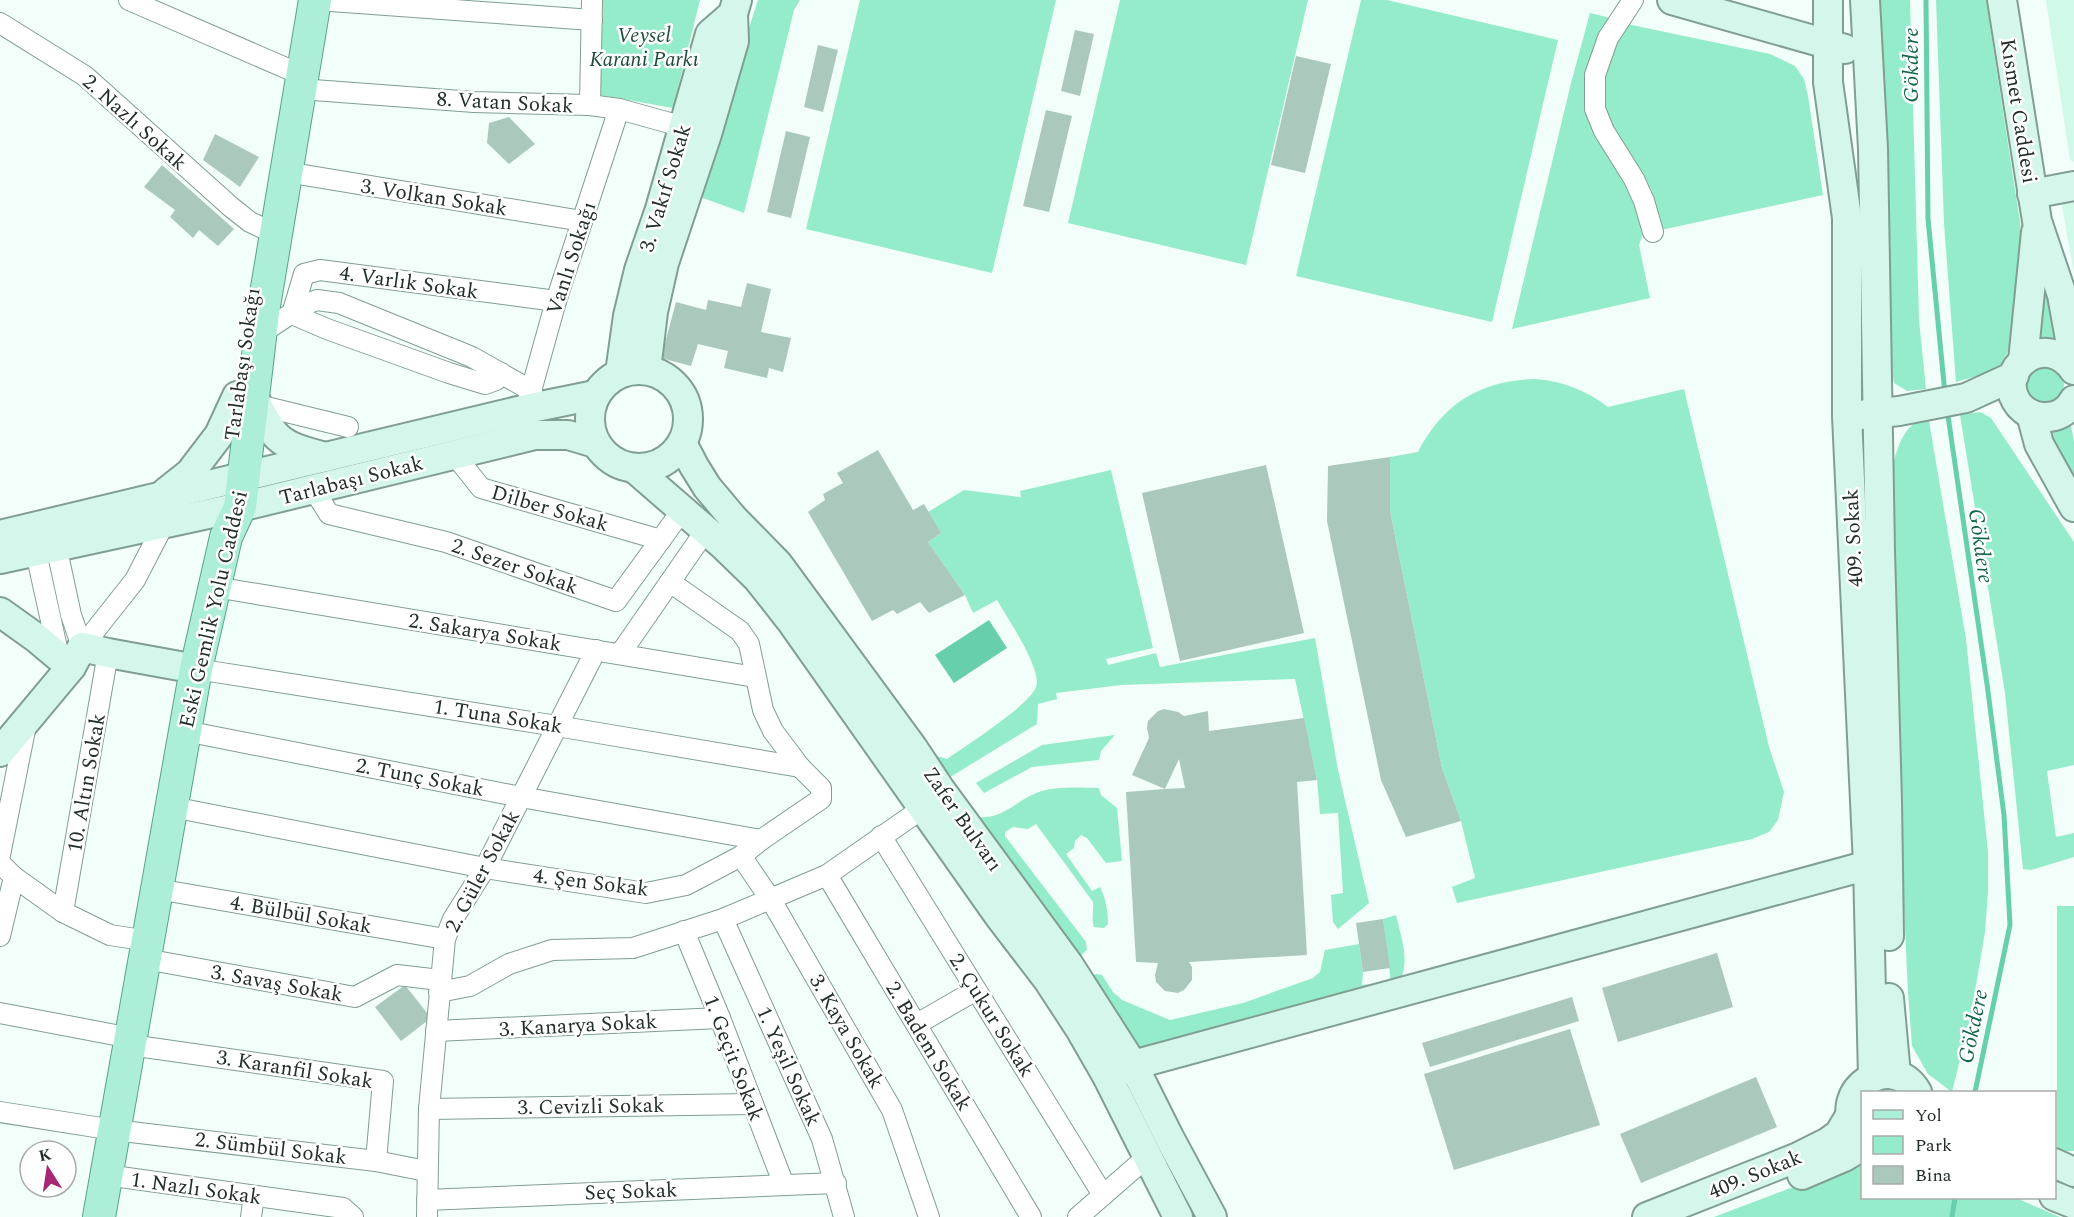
<svg xmlns="http://www.w3.org/2000/svg" width="2074" height="1217" font-family="Spectral,serif">
  <style>
    .built { fill: #d1f9e8 }
    .green { fill: #95eccb }
    .water { fill: #67cfab }
    .lines { fill: none; stroke-linecap: round; stroke-linejoin: round }
    .stream { stroke: #67cfab; stroke-width: 5 }
    .building { fill: #aac9bc; fill-rule: evenodd }
    .street-casing { stroke: #819e92; stroke-width: 22 }
    .secondary-casing { stroke: #819e92; stroke-width: 32 }
    .primary-casing { stroke: #58a489; stroke-width: 34 }
    .street { stroke: #fff; stroke-width: 20 }
    .secondary { stroke: #d5f7eb; stroke-width: 28 }
    .primary { stroke: #aceed7; stroke-width: 32 }
    .labels { text-anchor: middle; stroke-width: 5; stroke-linejoin: round; paint-order: stroke }
    .park-label { font-size: 21px; font-style: italic; fill: #1d4a3b; stroke: #fff }
    .street-label { font-size: 21px; fill: #232f2a; stroke: #fff }
    .water-label { font-size: 22px; font-style: italic; fill: #13654d; stroke: #fff }
  </style>
  <rect width="100%" height="100%" fill="#f2fef9"/>
  <!-- built -->
  <g class="built">
    <path d="M2046,0H2074V162L2070,160Z"/>
    <path d="M2074,197V274L2061,200Z"/>
  </g>
  <!-- green -->
  <g class="green">
    <path d="M603,0H700L673,108L600,95Z"/>
    <path d="M758,0H800L794,10L744,213L695,195Z"/>
    <path d="M860,0H1056L992,273L806,229Z"/>
    <path d="M1120,0H1308L1246,265L1068,223Z"/>
    <path d="M1361,0H1387L1558,40L1492,322L1296,276Z"/>
    <path d="M1879,0H1910L1919,320L1926,389L1907,391L1894,383L1890,358Z"/>
    <path d="M1936,0H1986L2020,222L2022,263L2016,313L2009,350L1997,370L1956,382L1944,223Z"/>
    <path d="M1590,13L1615,19L1589,67L1647,233L1643,234L1639,245L1650,298L1512,329L1571,83Z"/>
    <path d="M1627,24L1770,54L1795,66L1804,79L1808,96L1823,195L1661,230L1651,189L1608,131L1600,113L1606,58Z"/>
    <path d="M2043,270L2059,344L2036,343Z"/>
    <circle cx="2045" cy="385" r="19"/>
    <path d="M1535,379C1562,381 1586,390 1608,407L1684,389L1769,747L1784,792L1778,820L1769,832L1752,839L1457,903L1452,887L1475,878L1461,821L1442,768L1390,511V457L1418,452C1442,404 1481,380 1535,379Z"/>
    <path d="M1980,412L1991,418L2074,542V765L2047,771L2056,837L2074,833V857L2031,870L2023,869L2005,693L1960,415Z"/>
    <path d="M2069,416L2074,441V484L2039,426Z"/>
    <path d="M1929,421L1966,639L1988,852V892L1985,932L1971,1015L1952,1092L1928,1074L1912,1046L1908,992L1898,782L1888,488C1892,469 1897,435 1915,423C1919,421 1925,421 1929,421Z"/>
    <path d="M1111,470L1153,648L1106,659L1108,665L1156,653L1160,667L1315,638L1338,770L1369,903L1338,929L1333,922L1331,895L1343,893L1338,813L1320,814L1317,780L1295,679L1121,685L1056,693L1057,699L1038,704L1037,724L942,782L929,754L947,759C965,746 1030,705 1036,687C1043,670 1006,616 997,600L973,613L965,595L928,542L941,533L928,512L964,490L1021,497L1020,491Z"/>
    <path d="M1115,735L1101,751L1099,760L1032,767L984,793L976,783L1042,745Z"/>
    <path d="M1099,788L1101,795L1117,808L1122,861L1106,863L1087,838L1081,835L1075,841L1074,848L1066,854L1092,891L1100,887C1106,899 1108,911 1108,924L1104,928L1094,927C1091,919 1094,911 1093,902L1036,824L1028,829L1013,827L1005,832V836L1086,942L1087,950L1079,957L973,816C1003,823 1015,799 1042,791C1059,786 1081,788 1099,788Z"/>
    <path d="M2057,906H2074V1151L2057,1152Z"/>
    <path d="M1396,915C1401,938 1412,964 1397,985L1128,1054L1090,975L1097,974L1102,975L1113,992L1122,1000L1170,1020L1243,1003L1313,978L1320,972L1325,950L1359,944L1363,972L1362,985L1391,982L1383,919Z"/>
    <path d="M1862,1157V1198H2016L2060,1217H1714L1843,1168Z"/>
  </g>
  <!-- water -->
  <path class="water" d="M989,620L1007,648L954,683L935,655Z"/>
  <g class="lines">
    <!-- stream -->
    <g class="stream">
      <path d="M1926,0L1928,219L1945,394"/>
      <path d="M1947,409L1987,684L2004,815L2010,925L1975,1092"/>
      <path d="M1952,1217L1955,1198"/>
    </g>
  </g>
  <!-- building -->
  <g class="building">
    <path d="M1075,30L1094,34L1080,96L1061,91Z"/>
    <path d="M818,45L838,50L823,112L804,107Z"/>
    <path d="M1296,56L1331,64L1305,173L1271,165Z"/>
    <path d="M1046,110L1072,116L1049,212L1023,206Z"/>
    <path d="M509,117L535,144L509,164L487,143L489,123Z"/>
    <path d="M786,131L810,137L791,218L767,212Z"/>
    <path d="M215,134L259,157L240,187L203,160Z"/>
    <path d="M162,165L234,229L218,246L199,230L193,238L170,217L175,210L144,187Z"/>
    <path d="M747,283L771,289L761,332L791,338L783,372L769,368L767,378L724,368L728,351L698,344L691,366L661,358L676,302L706,310L708,300L741,307Z"/>
    <path d="M878,450L913,510L924,504L941,533L928,542L965,595L929,613L920,602L897,614L893,610L872,621L808,512L825,500L823,494L843,483L837,473Z"/>
    <path d="M1390,457V511L1442,768L1461,821L1406,837L1381,780L1327,521L1328,466Z"/>
    <path d="M1266,465L1304,633L1180,661L1142,493Z"/>
    <path d="M1164,709L1178,712L1184,716L1208,711L1209,731L1304,718L1317,780L1297,782L1307,955L1189,962L1192,967V980L1184,990L1178,993L1165,991L1156,982L1155,975L1158,963L1136,962L1126,792L1165,789L1132,775L1149,738L1147,728L1148,721L1158,711ZM1179,759L1185,788L1165,789Z"/>
    <path d="M1383,919L1390,968L1363,972L1356,923Z"/>
    <path d="M1717,953L1733,1007L1618,1042L1602,988Z"/>
    <path d="M405,985L431,1018L401,1041L375,1007Z"/>
    <path d="M1572,997L1579,1021L1430,1067L1422,1043Z"/>
    <path d="M1570,1029L1600,1125L1454,1170L1424,1074Z"/>
    <path d="M1756,1077L1777,1127L1641,1183L1620,1134Z"/>
  </g>
  <g class="lines">
    <defs>
      <g id="street">
        <path d="M129,0L302,75"/>
        <path d="M317,0L592,20"/>
        <path d="M1633,0L1608,38L1595,75V109L1604,131L1634,179L1644,201L1653,232"/>
        <path d="M0,23L85,76L231,207L250,222L265,229"/>
        <path d="M300,89L474,102L590,105L619,109L695,130"/>
        <path d="M590,105L592,0"/>
        <path d="M286,172L582,221"/>
        <path d="M292,314L304,274L320,270L556,301"/>
        <path d="M292,314L327,329L449,373L485,384L496,380L501,373"/>
        <path d="M260,334L304,305L317,300L339,303L472,357L532,391"/>
        <path d="M258,405L348,427"/>
        <path d="M526,409L556,301L619,109"/>
        <path d="M454,454L481,488L661,540"/>
        <path d="M314,490L329,514L446,542L616,601L683,509"/>
        <path d="M54,536L71,615L82,647L135,580L165,522"/>
        <path d="M33,539L59,657"/>
        <path d="M215,587L755,677"/>
        <path d="M620,654L706,530"/>
        <path d="M196,669L557,726L800,767"/>
        <path d="M185,731L521,797L761,840"/>
        <path d="M172,807L485,868L646,893L686,885L741,856L761,840L821,799V788L800,767L773,731L763,710L749,644L740,631L670,582"/>
        <path d="M881,836L1103,1195"/>
        <path d="M0,855L26,725"/>
        <path d="M741,856L771,900L892,1110L929,1217"/>
        <path d="M0,863L14,877L63,912L110,935L148,941"/>
        <path d="M827,875L1031,1217"/>
        <path d="M157,889L445,939"/>
        <path d="M63,912L108,653"/>
        <path d="M723,919L822,1139L844,1217"/>
        <path d="M684,931L720,1018L784,1185"/>
        <path d="M0,936L14,877"/>
        <path d="M145,959L355,997L397,975L440,980"/>
        <path d="M439,992L470,986L509,964L552,950L633,948L723,919L827,875L923,808"/>
        <path d="M0,1013L131,1038"/>
        <path d="M917,1024L976,990"/>
        <path d="M436,1031L720,1018"/>
        <path d="M130,1045L383,1081L376,1161"/>
        <path d="M429,1109L752,1104"/>
        <path d="M0,1112L114,1130L376,1161L426,1171"/>
        <path d="M106,1175L343,1208L353,1217"/>
        <path d="M427,1200L836,1183"/>
        <path d="M251,1217L254,1196"/>
        <path d="M427,1217L429,1109L445,939L453,919L485,868L596,650"/>
        <path d="M1078,1217L1147,1157"/>
      </g>
      <g id="secondary">
        <path d="M1672,0L1845,49"/>
        <path d="M1828,0V82L1847,218V416L1868,865L1873,1077"/>
        <path d="M1865,0L1873,149L1880,551L1887,801L1889,936"/>
        <path d="M2002,0L2037,221L2062,295L2074,361"/>
        <path d="M2032,194L2074,186"/>
        <path d="M2023,361L2036,232"/>
        <circle cx="639" cy="419" r="49"/>
        <path d="M646,370L653,312L664,263L707,134L734,41L733,14L737,0"/>
        <path d="M2074,370C2046,329 1992,370 2019,405C2025,412 2034,417 2043,417C2057,418 2068,411 2074,400"/>
        <path d="M620,373L628,316L639,270L660,209L710,34L733,14"/>
        <path d="M252,393C273,438 276,445 326,457"/>
        <path d="M2031,414L2039,444L2074,507"/>
        <path d="M1860,415L1899,411L1966,398L2014,376"/>
        <path d="M682,443L694,466L707,487L733,518L778,564L913,748L940,789L1069,965L1133,1065L1169,1137L1212,1217"/>
        <path d="M635,469L724,546L758,579L791,621L999,916L1048,980L1080,1029L1107,1076L1178,1217"/>
        <path d="M166,492L190,473L219,435L237,396"/>
        <path d="M0,535L526,409L595,395"/>
        <path d="M0,559L240,507L535,435H568L595,443"/>
        <path d="M0,612L35,637L71,667L82,647L108,653L196,669"/>
        <path d="M0,752L71,667"/>
        <path d="M1889,998L1896,1075"/>
        <path d="M1116,1072L1133,1065L1887,860"/>
        <path d="M1857,1130C1830,1090 1893,1050 1917,1092"/>
        <path d="M2054,1163L2074,1172"/>
        <path d="M1802,1175L1844,1157L1862,1146"/>
        <path d="M2054,1196L2074,1204"/>
        <path d="M1647,1217L1796,1158L1828,1142L1839,1134L1851,1114"/>
      </g>
      <path id="primary" d="M99,1217L196,669L226,537L240,507L263,312L315,0"/>
    </defs>
    <!-- street casing -->
    <use href="#street" class="street-casing"/>
    <!-- secondary casing -->
    <use href="#secondary" class="secondary-casing"/>
    <!-- primary casing -->
    <use href="#primary" class="primary-casing"/>
    <!-- street -->
    <use href="#street" class="street"/>
    <!-- secondary -->
    <use href="#secondary" class="secondary"/>
    <!-- primary -->
    <use href="#primary" class="primary"/>
  </g>
  <g class="labels">
    <!-- park labels -->
    <g class="park-label">
      <text x="644" y="42">Veysel<tspan x="644" dy="24">Karani Parkı</tspan></text>
    </g>
    <!-- street labels -->
    <g class="street-label">
      <text transform="translate(505 102) rotate(3)" y="7">8. Vatan Sokak</text>
      <text transform="translate(2019 111) rotate(81)" y="7">Kısmet Caddesi</text>
      <text transform="translate(135 122) rotate(42)" y="7">2. Nazlı Sokak</text>
      <text transform="translate(665 188) rotate(-73)" y="7">3. Vakıf Sokak</text>
      <text transform="translate(434 197) rotate(9)" y="7">3. Volkan Sokak</text>
      <text transform="translate(571 258) rotate(-72)" y="7">Vanlı Sokağı</text>
      <text transform="translate(409 282) rotate(8)" y="7">4. Varlık Sokak</text>
      <text transform="translate(242 364) rotate(-82)" y="7">Tarlabaşı Sokağı</text>
      <text transform="translate(351 480) rotate(-14)" y="7">Tarlabaşı Sokak</text>
      <text transform="translate(550 508) rotate(16)" y="7">Dilber Sokak</text>
      <text transform="translate(1853 538) rotate(-93)" y="7">409. Sokak</text>
      <text transform="translate(515 566) rotate(19)" y="7">2. Sezer Sokak</text>
      <text transform="translate(213 609) rotate(-77)" y="7">Eski Gemlik Yolu Caddesi</text>
      <text transform="translate(485 632) rotate(9)" y="7">2. Sakarya Sokak</text>
      <text transform="translate(498 716) rotate(9)" y="7">1. Tuna Sokak</text>
      <text transform="translate(420 777) rotate(11)" y="7">2. Tunç Sokak</text>
      <text transform="translate(86 783) rotate(-80)" y="7">10. Altın Sokak</text>
      <text transform="translate(963 819) rotate(55)" y="7">Zafer Bulvarı</text>
      <text transform="translate(482 871) rotate(-62)" y="7">2. Güler Sokak</text>
      <text transform="translate(591 882) rotate(7)" y="7">4. Şen Sokak</text>
      <text transform="translate(301 914) rotate(10)" y="7">4. Bülbül Sokak</text>
      <text transform="translate(277 983) rotate(10)" y="7">3. Savaş Sokak</text>
      <text transform="translate(992 1015) rotate(58)" y="7">2. Çukur Sokak</text>
      <text transform="translate(578 1025) rotate(-3)" y="7">3. Kanarya Sokak</text>
      <text transform="translate(847 1031) rotate(60)" y="7">3. Kaya Sokak</text>
      <text transform="translate(929 1046) rotate(59)" y="7">2. Badem Sokak</text>
      <text transform="translate(734 1058) rotate(69)" y="7">1. Geçit Sokak</text>
      <text transform="translate(789 1066) rotate(66)" y="7">1. Yeşil Sokak</text>
      <text transform="translate(295 1069) rotate(9)" y="7">3. Karanfil Sokak</text>
      <text transform="translate(591 1106) rotate(-1)" y="7">3. Cevizli Sokak</text>
      <text transform="translate(271 1148) rotate(7)" y="7">2. Sümbül Sokak</text>
      <text transform="translate(1755 1174) rotate(-22)" y="7">409. Sokak</text>
      <text transform="translate(196 1188) rotate(8)" y="7">1. Nazlı Sokak</text>
      <text transform="translate(631 1191) rotate(-2)" y="7">Seç Sokak</text>
    </g>
    <!-- water labels -->
    <g class="water-label">
      <text transform="translate(1910 65) rotate(-90)" y="8">Gökdere</text>
      <text transform="translate(1982 546) rotate(82)" y="8">Gökdere</text>
      <text transform="translate(1972 1026) rotate(-78)" y="8">Gökdere</text>
    </g>
  </g>
  <!-- legend -->
  <rect x="1861" y="1091" width="195" height="108" fill="#ffffff" stroke="#a7acaa" stroke-width="1.5"/>
  <rect x="1873" y="1110" width="30" height="9" fill="#aceed7" stroke="#a7acaa" stroke-width="1.5"/>
  <text x="1915" y="1121" font-size="18" fill="#232f2a">Yol</text>
  <rect x="1873" y="1136" width="30" height="18" fill="#95eccb" stroke="#a7acaa" stroke-width="1.5"/>
  <text x="1915" y="1151" font-size="18" fill="#232f2a">Park</text>
  <rect x="1873" y="1166" width="30" height="18" fill="#aac9bc" stroke="#a7acaa" stroke-width="1.5"/>
  <text x="1915" y="1181" font-size="18" fill="#232f2a">Bina</text>
  <!-- north arrow -->
  <g transform="translate(48 1169) rotate(348)"><circle r="28" fill="#ffffff" stroke="#a7acaa" stroke-width="1.5"/>
  <path d="M0-4.5L10 22L0 15L-10 22Z" fill="#a72775"/>
  <text y="-9" font-size="16" font-weight="bold" text-anchor="middle" fill="#232f2a">K</text>
  </g>
</svg>
